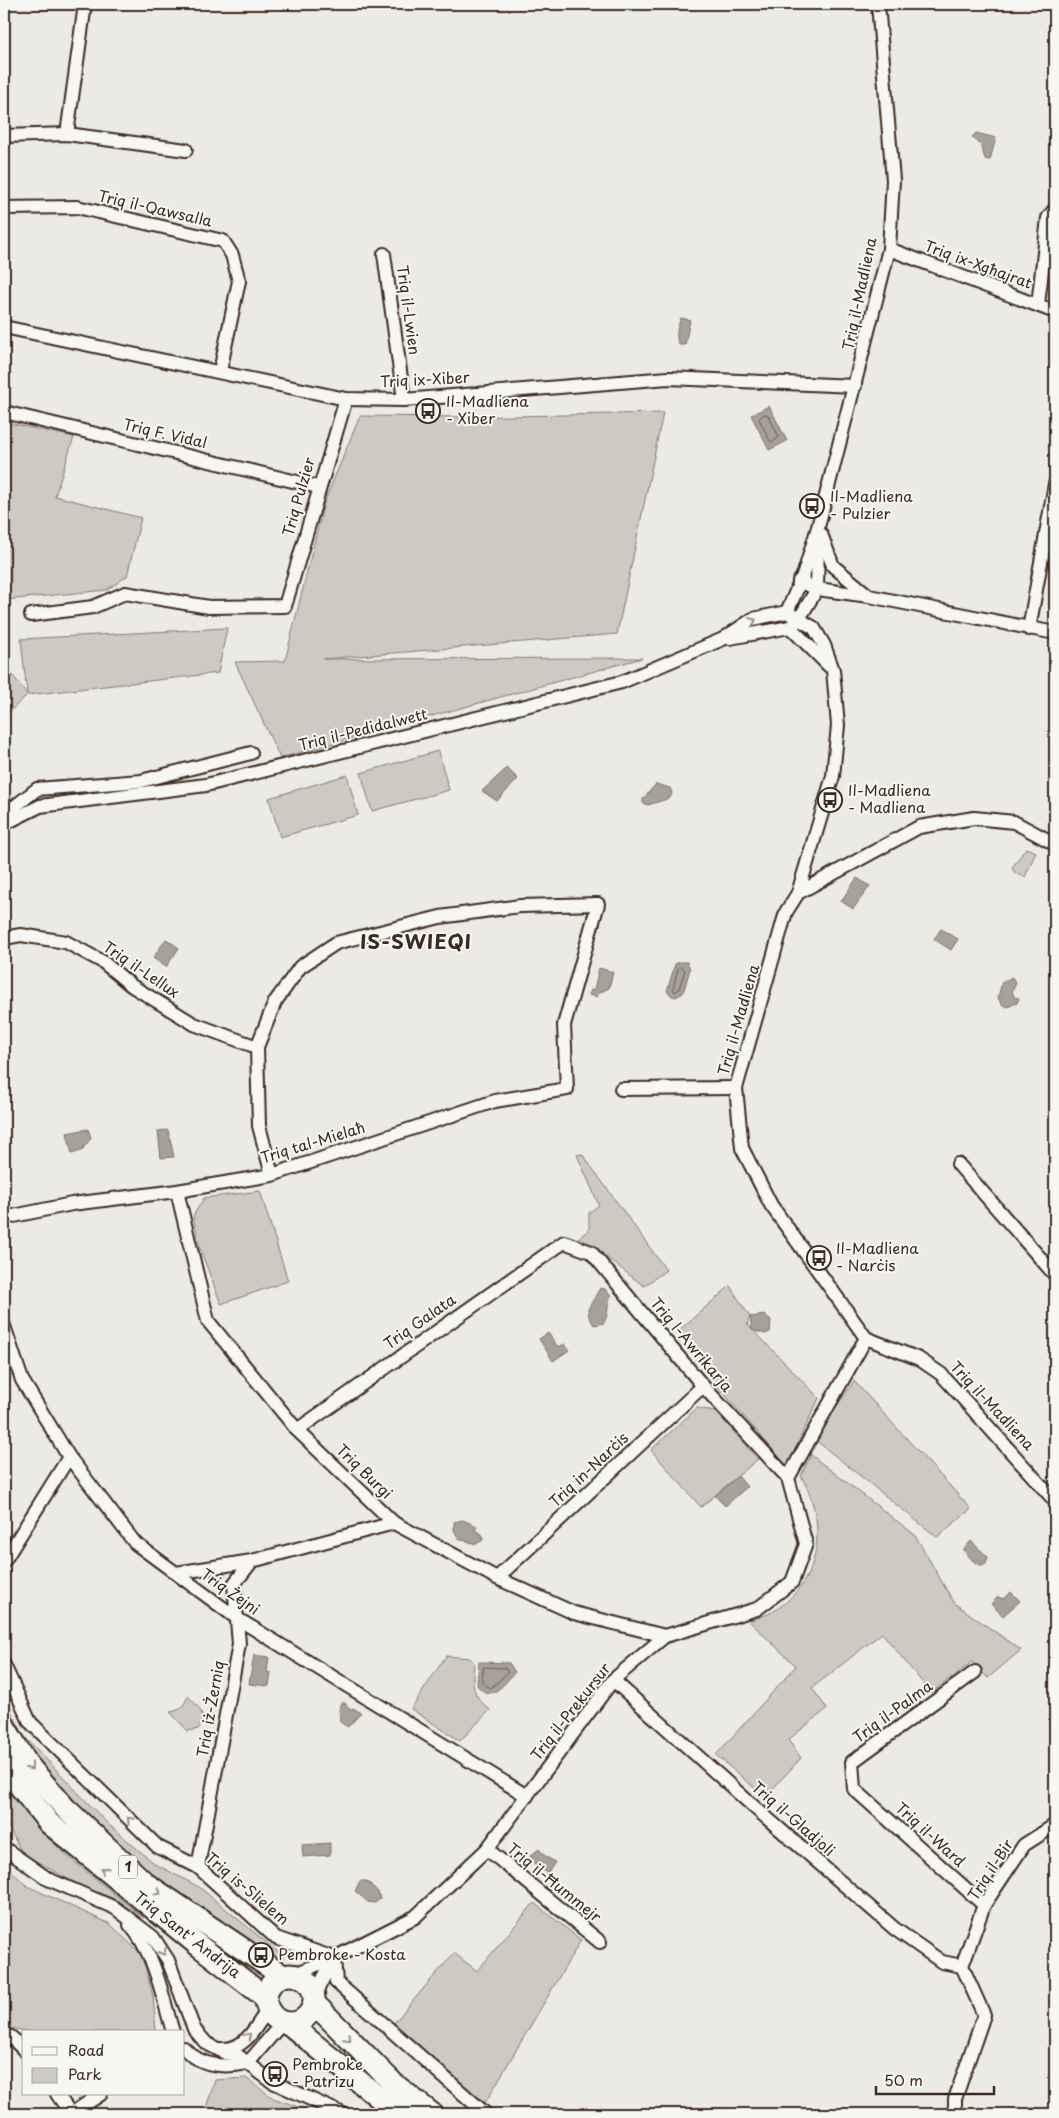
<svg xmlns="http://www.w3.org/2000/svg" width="1059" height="2118" font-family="'Playpen Sans',sans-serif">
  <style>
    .green { fill: #cdcac4; stroke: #847a71 }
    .water { fill: #a8a198; stroke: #7c7167 }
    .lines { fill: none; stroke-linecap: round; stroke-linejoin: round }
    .shore { stroke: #675a4f; stroke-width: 1 }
    .minor-casing { stroke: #3b2a1e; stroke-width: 16 }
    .trunk-casing { stroke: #3b2a1e; stroke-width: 25 }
    .minor { stroke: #f6f6f2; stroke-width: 12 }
    .trunk { stroke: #f6f6f2; stroke-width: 21 }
    .oneway { stroke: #989088 }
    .labels { text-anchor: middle; stroke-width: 4; stroke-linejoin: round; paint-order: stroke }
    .shield { fill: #f6f6f2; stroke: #73675e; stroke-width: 1 }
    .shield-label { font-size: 14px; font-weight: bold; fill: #3b2a1e }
    .street-label { font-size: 15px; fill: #3b2a1e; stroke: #f6f6f2 }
    .poi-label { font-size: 15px; fill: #3b2a1e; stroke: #f6f6f2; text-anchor: start }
    .district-label { font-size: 20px; font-weight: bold; letter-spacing: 1px; fill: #3b2a1e; stroke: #f6f6f2 }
  </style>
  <rect width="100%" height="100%" fill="#ebeae5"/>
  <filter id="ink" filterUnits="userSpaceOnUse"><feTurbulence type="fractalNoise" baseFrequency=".02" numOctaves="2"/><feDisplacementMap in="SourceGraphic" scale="10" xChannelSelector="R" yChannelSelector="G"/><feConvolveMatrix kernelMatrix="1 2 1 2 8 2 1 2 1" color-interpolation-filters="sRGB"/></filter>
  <g filter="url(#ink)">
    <!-- green -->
    <g class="green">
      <path d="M663,413L617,634L323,659L642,658L280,758L235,662L285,661L324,503L360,416L465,417Z"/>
      <path d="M4,422L74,437L55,496L141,518L127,576L107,590L4,600V511L9,512L4,506Z"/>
      <path d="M227,628L218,673L27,695L4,717V664L27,694L21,639Z"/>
      <path d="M438,751L449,790L372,811L361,773Z"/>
      <path d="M347,775L358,815L280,837L269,798Z"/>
      <path d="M1026,848L1036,852L1025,877L1015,873L1012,868Z"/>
      <path d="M582,1154L666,1270L644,1286L601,1253L577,1239L589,1230V1213L599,1205L577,1155Z"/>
      <path d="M260,1191L288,1281L221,1304L200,1249L193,1216L204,1198Z"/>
      <path d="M730,1286L750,1317L747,1324L819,1398L787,1466L712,1380L693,1345L678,1331Z"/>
      <path d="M854,1381L971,1509L937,1537L814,1439Z"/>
      <path d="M697,1408L715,1411L758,1459L701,1507L651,1450Z"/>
      <path d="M811,1455L915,1535L954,1603L1021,1650L988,1678L972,1662L931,1693L882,1633L812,1688L827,1709L788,1740L801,1758L765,1797L716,1755L796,1666L749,1621C757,1618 767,1615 774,1611C822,1581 828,1523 801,1476Z"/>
      <path d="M446,1656L470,1658L474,1663C472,1685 471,1695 490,1710L460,1741L411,1709Z"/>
      <path d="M188,1696C197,1706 209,1715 198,1729L188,1731L170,1712C181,1711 184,1705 188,1696Z"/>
      <path d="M4,1698L25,1737L108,1824L155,1864L199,1887L284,1957L276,1958L218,1924L148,1873L48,1778L12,1724L4,1706Z"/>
      <path d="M4,1782L44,1834L72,1860L144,1918L113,1898L84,1888L22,1853L4,1818Z"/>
      <path d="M4,1864L27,1886L110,1924L142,1955L153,1996L156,2032H33L4,2027Z"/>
      <path d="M534,1903L581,1940L485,2103L393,2024L454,1953L477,1971Z"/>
      <path d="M246,2078L273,2098L318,2114H204L215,2080Z"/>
    </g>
    <!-- water -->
    <g class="water">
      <path d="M976,133L996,138L990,160L985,159L981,145L972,137Z"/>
      <path d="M681,318L690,320L685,345H679C675,335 677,328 681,318Z"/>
      <path d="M769,406L787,441L769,450L751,415Z"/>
      <path d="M507,768L518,779L497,801L482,791Z"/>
      <path d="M656,784L670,788L672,793L670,798L648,805L643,803V799Z"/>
      <path d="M857,878L870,886L853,909L841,901Z"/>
      <path d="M941,929L958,939L951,950L934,939Z"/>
      <path d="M166,939L179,948L166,967L153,958Z"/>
      <path d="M680,962H687L690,969L683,993L676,997L672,996L667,991L675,964Z"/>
      <path d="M599,968L613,972L609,988L599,993L597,997L589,995L591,990H594Z"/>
      <path d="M1012,977L1016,984L1012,990L1014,997L1019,998L1017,1003L1007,1007L1001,1004L998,997L1002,982Z"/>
      <path d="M88,1129L91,1138L81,1151L72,1154L67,1133Z"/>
      <path d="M168,1130L174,1157L161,1158L158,1131Z"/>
      <path d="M600,1288L605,1289L611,1295C607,1305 609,1313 604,1323L594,1325L589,1317L588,1309Z"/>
      <path d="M765,1315L771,1320L770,1332L765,1334L752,1330L750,1317Z"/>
      <path d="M548,1333L558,1347L565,1344L569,1350L553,1361L539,1339Z"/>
      <path d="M738,1476L747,1487L725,1506L715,1496Z"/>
      <path d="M463,1520L477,1526L475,1530L482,1534L483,1540L476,1544L459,1539L454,1530V1522Z"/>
      <path d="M971,1541L988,1557L986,1564C977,1569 969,1556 963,1550Z"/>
      <path d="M1011,1592L1020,1601L1003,1616L991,1604L998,1597L1004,1599Z"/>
      <path d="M254,1655L269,1657L267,1672L271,1673L269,1686L249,1684Z"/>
      <path d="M479,1662L509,1663L515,1672C504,1684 491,1704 477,1685Z"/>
      <path d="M342,1703H345L350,1710L353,1708L361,1713L348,1727L340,1722L339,1709Z"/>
      <path d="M330,1843V1855L303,1857L302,1845Z"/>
      <path d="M539,1849L545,1856L555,1862L548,1873L536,1866L530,1856Z"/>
      <path d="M360,1881H367L378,1892L380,1899L375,1903L368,1902L355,1891Z"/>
    </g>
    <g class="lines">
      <!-- shore -->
      <g class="shore">
        <path d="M765,414L768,415L779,437L773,442L770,441L759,419Z"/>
        <path d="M681,967L685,970L679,989L675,992L673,988L678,969Z"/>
        <path d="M484,1667L505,1668L508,1672L491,1688L482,1683Z"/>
      </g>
      <defs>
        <g id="minor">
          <path d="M67,134L85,4"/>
          <path d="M4,136L67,134L186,150"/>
          <path d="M4,208L77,207L223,241L232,255L239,281L220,371"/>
          <path d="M889,249L1055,312"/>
          <path d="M384,254L404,400"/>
          <path d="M1038,305L1048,218L1055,209"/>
          <path d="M4,327L346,399L404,400L668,378L855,386"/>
          <path d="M4,412L318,487"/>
          <path d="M821,534L833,566L868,595"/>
          <path d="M799,581L817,589L869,596L1055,633"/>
          <path d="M787,612L814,628L824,645L833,670L838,725L833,776L798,893L786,912L736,1088L742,1148L771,1205L866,1338L919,1359L941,1374L1055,1501"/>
          <path d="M787,612L804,573L818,527L889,249L893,180L878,4"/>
          <path d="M31,615L93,607L125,593L209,607L285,606L346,399"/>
          <path d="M790,627L829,666"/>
          <path d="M1029,629L1055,484"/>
          <path d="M730,638L790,627L799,619L817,589L818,542"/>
          <path d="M4,815L37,789L141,781L251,753"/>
          <path d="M4,824L40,806L206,785L622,682L723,639L753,619L787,612"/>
          <path d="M798,893L919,827L974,818L1014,822L1055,844"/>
          <path d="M4,938L21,935L66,942L103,962L132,986L194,1024L257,1047"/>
          <path d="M621,1089L736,1088"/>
          <path d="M958,1164L1055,1275"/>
          <path d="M177,1191L208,1321L297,1430L394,1523L497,1578L574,1613L665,1636"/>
          <path d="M4,1218L72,1204L177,1191L272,1175L495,1101L567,1089L564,1025L598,904L520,906L440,917L336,943L300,967L275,1002L257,1047L259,1126L272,1175"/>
          <path d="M4,1326L22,1380L69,1457L135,1543L238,1619L527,1796"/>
          <path d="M297,1430L564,1242L591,1252L703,1386L788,1478"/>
          <path d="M4,1561L69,1457"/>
          <path d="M176,1573L252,1561"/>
          <path d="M497,1578L703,1386"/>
          <path d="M4,1665L30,1722L158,1847L198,1867L276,1938L334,1958"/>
          <path d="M975,1672L852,1762L854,1789L984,1905"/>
          <path d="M613,1680L753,1806L895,1929L942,1962L962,1966"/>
          <path d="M4,1848L48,1879L115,1908L153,1937L168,1960L194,2029L206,2043L225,2053L236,2054L271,2081L343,2114"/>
          <path d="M487,1849L600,1942"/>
          <path d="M198,1867L239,1644L234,1584L252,1561L394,1523"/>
          <path d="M130,1925C155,1953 162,1996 173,2032"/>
          <path d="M334,1958L336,1982L486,2114"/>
          <path d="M292,1975L334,1958L415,1917L487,1849L613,1680L665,1636L757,1609L792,1582L806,1544L788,1478L866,1338"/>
          <path d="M314,1996L334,1958"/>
          <path d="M4,2041L11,2037L24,2050"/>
          <path d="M184,2048C201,2067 224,2068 248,2063"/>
          <path d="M221,2049C245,2051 257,2025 268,2009"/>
          <path d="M248,2063L283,2022"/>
          <path d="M57,2094L71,2114"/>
          <path d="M71,2114L101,2094"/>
          <path d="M955,2114V2099L984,2015L962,1966L984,1905L1024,1845L1055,1825"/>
        </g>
        <g id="trunk">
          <path d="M4,1726L27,1764L65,1808L146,1884L283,1976"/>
          <path d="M4,1766L49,1823L198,1945L266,1998"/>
          <circle cx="290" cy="1999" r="24"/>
          <path d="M314,2003L394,2084L432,2114"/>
          <path d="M288,2023L399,2114"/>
        </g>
      </defs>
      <!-- minor casing -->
      <use href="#minor" class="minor-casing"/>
      <!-- trunk casing -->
      <use href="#trunk" class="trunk-casing"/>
      <!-- minor -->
      <use href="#minor" class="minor"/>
      <!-- trunk -->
      <use href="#trunk" class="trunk"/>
    </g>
    <!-- one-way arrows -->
    <defs><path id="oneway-chevron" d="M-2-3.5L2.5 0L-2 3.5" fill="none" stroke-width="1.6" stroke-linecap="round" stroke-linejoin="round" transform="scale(1.25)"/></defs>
    <g class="oneway">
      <use href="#oneway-chevron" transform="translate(753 621) rotate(-24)"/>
      <use href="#oneway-chevron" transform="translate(30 1767) rotate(52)"/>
      <use href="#oneway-chevron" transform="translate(130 1820) rotate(-135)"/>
      <use href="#oneway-chevron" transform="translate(104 1870) rotate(-140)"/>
      <use href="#oneway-chevron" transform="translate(158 1892) rotate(34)"/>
      <use href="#oneway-chevron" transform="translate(163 1952) rotate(60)"/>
      <use href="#oneway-chevron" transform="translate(248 2036) rotate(-50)"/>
      <use href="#oneway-chevron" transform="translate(348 2038) rotate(45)"/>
    </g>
  </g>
  <!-- icons -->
  <defs>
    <symbol id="bus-ring" viewBox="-11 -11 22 22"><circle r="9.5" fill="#f6f6f2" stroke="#3b2a1e" stroke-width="1.5"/><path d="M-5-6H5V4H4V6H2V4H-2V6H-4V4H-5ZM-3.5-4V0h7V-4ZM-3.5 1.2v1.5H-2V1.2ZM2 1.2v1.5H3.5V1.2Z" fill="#3b2a1e"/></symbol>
  </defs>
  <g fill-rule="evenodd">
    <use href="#bus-ring" x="414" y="397" width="28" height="28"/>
    <use href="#bus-ring" x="798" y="492" width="28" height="28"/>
    <use href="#bus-ring" x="816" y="786" width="28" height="28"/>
    <use href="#bus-ring" x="805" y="1244" width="28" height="28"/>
    <use href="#bus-ring" x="247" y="1941" width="28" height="28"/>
    <use href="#bus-ring" x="261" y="2060" width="28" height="28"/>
  </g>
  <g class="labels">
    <!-- shield labels -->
    <rect class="shield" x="119" y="1855.5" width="18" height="23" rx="4"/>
    <g class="shield-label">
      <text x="128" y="1872">1</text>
    </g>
    <!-- street labels -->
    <g class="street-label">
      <text transform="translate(155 209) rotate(13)" y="5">Triq il-Qawsalla</text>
      <text transform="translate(978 265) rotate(20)" y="5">Triq ix-Xgħajrat</text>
      <text transform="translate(860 294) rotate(-78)" y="5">Triq il-Madliena</text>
      <text transform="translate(408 310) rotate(82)" y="5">Triq il-Lwien</text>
      <text transform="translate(425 380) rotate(-3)" y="5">Triq ix-Xiber</text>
      <text transform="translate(165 434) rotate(13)" y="5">Triq F. Vidal</text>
      <text transform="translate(299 497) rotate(-74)" y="5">Triq Pulzier</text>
      <text transform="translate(363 730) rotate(-14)" y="5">Triq il-Pedidalwett</text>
      <text transform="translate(141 970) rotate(34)" y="5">Triq il-Lellux</text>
      <text transform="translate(739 1020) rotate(-74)" y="5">Triq il-Madliena</text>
      <text transform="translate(313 1143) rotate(-17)" y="5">Triq tal-Mielaħ</text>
      <text transform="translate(420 1322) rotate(-35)" y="5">Triq Galata</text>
      <text transform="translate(691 1345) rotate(50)" y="5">Triq l-Awrikarja</text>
      <text transform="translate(992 1406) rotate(47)" y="5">Triq il-Madliena</text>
      <text transform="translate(589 1470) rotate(-43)" y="5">Triq in-Narċis</text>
      <text transform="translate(364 1472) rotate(44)" y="5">Triq Burgi</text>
      <text transform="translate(230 1592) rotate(35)" y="5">Triq Żejni</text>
      <text transform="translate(211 1709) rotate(-80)" y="5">Triq iż-Żerniq</text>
      <text transform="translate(571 1712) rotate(-52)" y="5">Triq il-Prekursur</text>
      <text transform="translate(893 1712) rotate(-36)" y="5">Triq il-Palma</text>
      <text transform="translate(793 1819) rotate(41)" y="5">Triq il-Gladjoli</text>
      <text transform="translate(930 1835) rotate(42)" y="5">Triq il-Ward</text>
      <text transform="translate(991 1870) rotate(-57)" y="5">Triq il-Bir</text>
      <text transform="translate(554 1883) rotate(39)" y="5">Triq il-Ħummejr</text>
      <text transform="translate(247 1889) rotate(40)" y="5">Triq is-Slielem</text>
      <text transform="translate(187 1935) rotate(38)" y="5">Triq Sant' Andrija</text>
    </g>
    <!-- poi labels -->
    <g class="poi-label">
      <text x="446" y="407">Il-Madliena<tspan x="446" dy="17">- Xiber</tspan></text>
      <text x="830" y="502">Il-Madliena<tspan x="830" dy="17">- Pulzier</tspan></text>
      <text x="848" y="796">Il-Madliena<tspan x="848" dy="17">- Madliena</tspan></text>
      <text x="836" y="1254">Il-Madliena<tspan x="836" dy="17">- Narċis</tspan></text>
      <text x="278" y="1960">Pembroke - Kosta</text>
      <text x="292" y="2070">Pembroke<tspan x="292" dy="17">- Patrizu</tspan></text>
    </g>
    <!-- district labels -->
    <g class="district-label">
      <text x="416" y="949">IS-SWIEQI</text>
    </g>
  </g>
  <!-- margin -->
  <rect width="1059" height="2118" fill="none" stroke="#f6f6f2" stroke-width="20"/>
  <rect x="10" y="10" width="1039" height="2098" fill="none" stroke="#3b2a1e" stroke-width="2" filter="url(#ink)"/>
  <!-- legend -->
  <rect x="22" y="2030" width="162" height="65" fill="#f6f6f2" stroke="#aba49d"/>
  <rect x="32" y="2047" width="25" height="8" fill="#f6f6f2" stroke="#aba49d"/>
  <text x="68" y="2056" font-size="15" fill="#3b2a1e">Road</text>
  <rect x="32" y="2068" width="25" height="15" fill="#cdcac4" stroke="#aba49d"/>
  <text x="68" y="2080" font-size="15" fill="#3b2a1e">Park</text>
  <!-- scale -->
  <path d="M876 2086v8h118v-8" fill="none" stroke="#3b2a1e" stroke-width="2.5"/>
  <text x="884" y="2086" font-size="15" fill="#3b2a1e" stroke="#f6f6f2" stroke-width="4" paint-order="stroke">50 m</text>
</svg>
